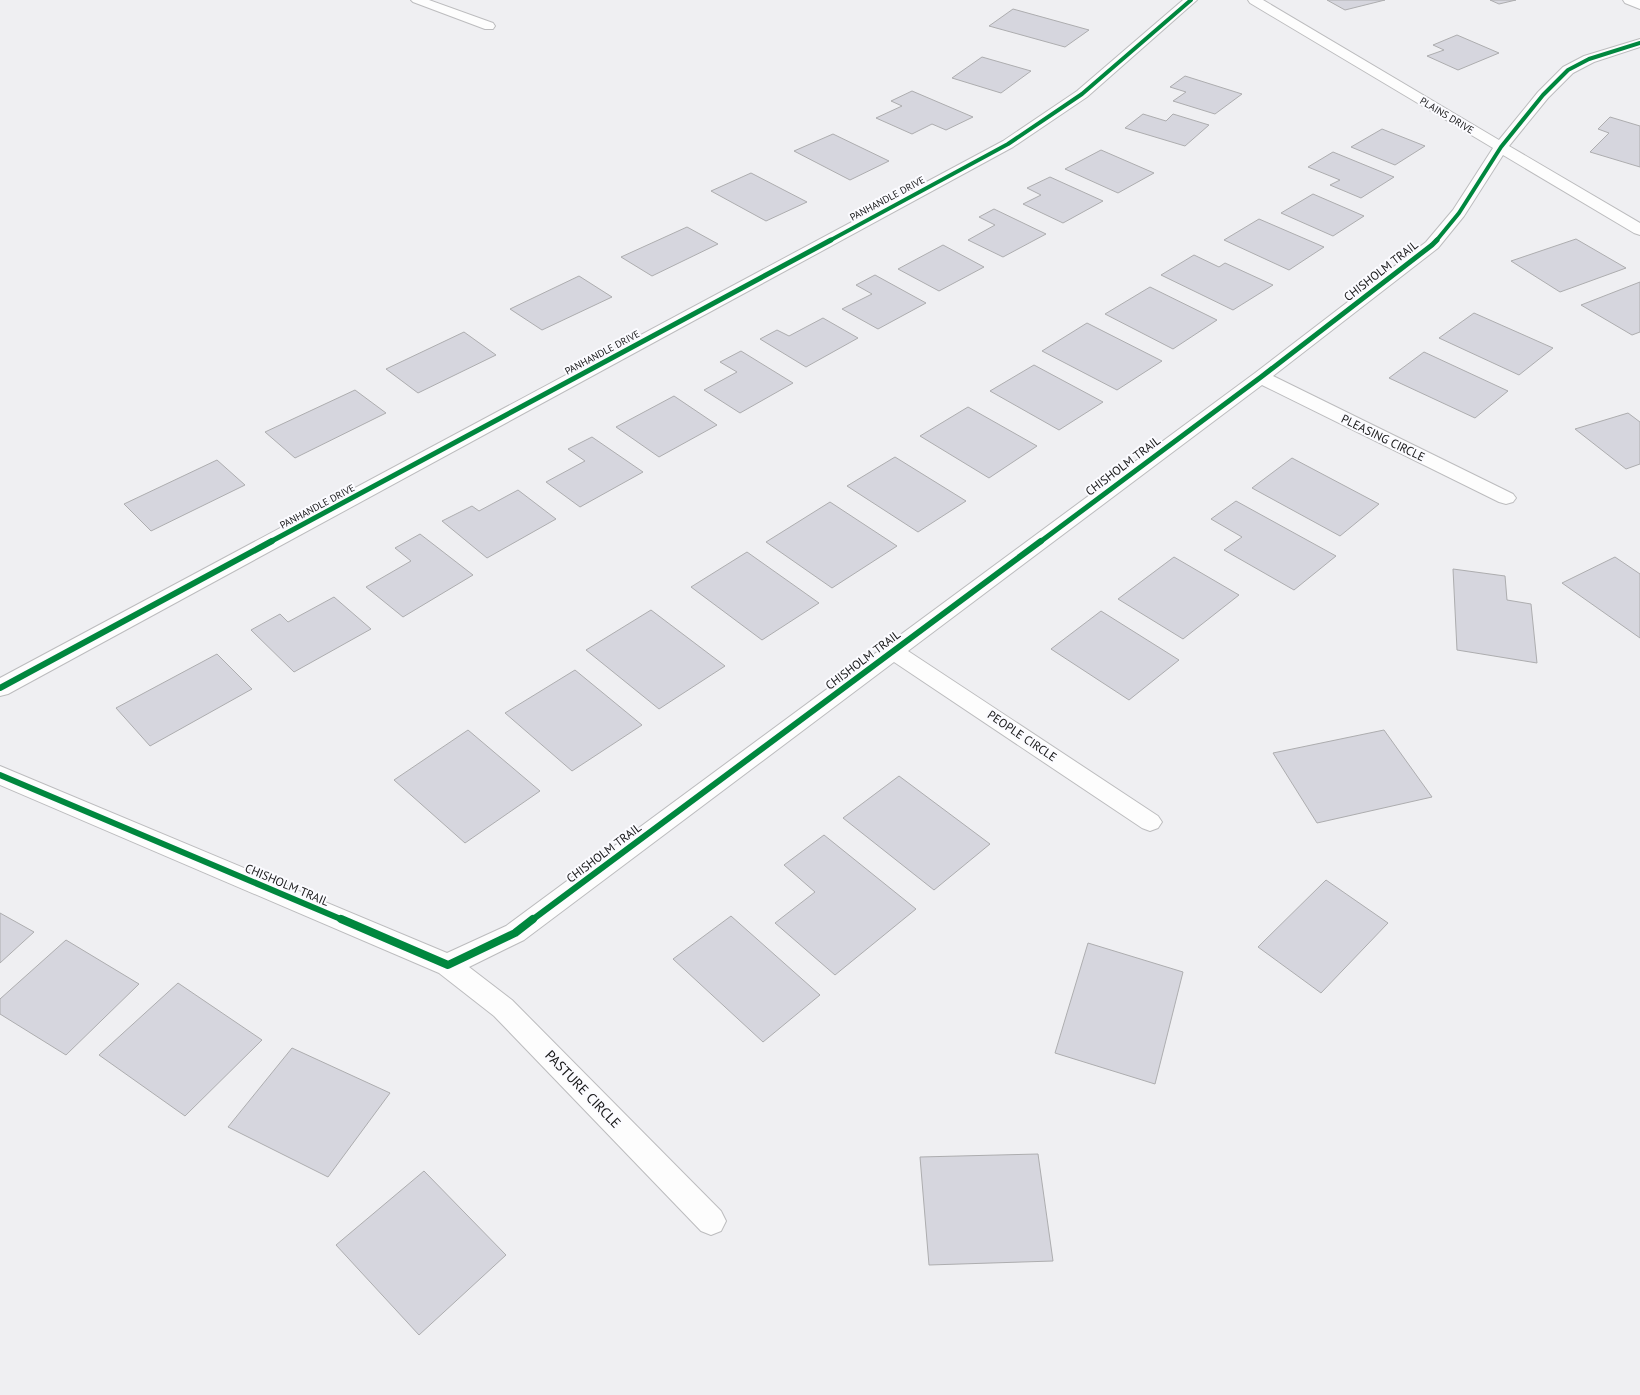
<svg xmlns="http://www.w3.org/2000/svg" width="1640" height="1395" font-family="'PT Sans',sans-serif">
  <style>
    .building { fill: #d6d6de; stroke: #adadaf }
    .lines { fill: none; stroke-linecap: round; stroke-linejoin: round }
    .service-casing { stroke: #bcbcbe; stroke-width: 2 }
    .minor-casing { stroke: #bcbcbe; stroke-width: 2 }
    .service { fill: #fdfdfd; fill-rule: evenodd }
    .minor { fill: #fdfdfd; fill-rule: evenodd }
    .cycleway-far3-casing { stroke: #fbfbff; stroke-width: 5.5 }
    .cycleway-far2-casing { stroke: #fbfbff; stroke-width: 7 }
    .cycleway-far1-casing { stroke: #fbfbff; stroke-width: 8 }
    .cycleway-casing { stroke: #fbfbff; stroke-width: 10 }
    .cycleway-far3 { stroke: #00873e; stroke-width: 4 }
    .cycleway-far2 { stroke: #00873e; stroke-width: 5 }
    .cycleway-far1 { stroke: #00873e; stroke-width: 6 }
    .cycleway { stroke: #00873e; stroke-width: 8 }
    .labels { text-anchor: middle; stroke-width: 4; stroke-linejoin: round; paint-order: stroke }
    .far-street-label { font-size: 10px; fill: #181819; stroke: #fbfbff }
    .street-label { font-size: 12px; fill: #181819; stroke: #fbfbff }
    .near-street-label { font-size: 14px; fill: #181819; stroke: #fbfbff }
  </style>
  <rect width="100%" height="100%" fill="#efeff2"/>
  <!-- building -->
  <g class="building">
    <path d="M1327,0H1385L1345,10Z"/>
    <path d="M1490,0H1516L1499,4Z"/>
    <path d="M1013,9L1089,30L1065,47L989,26Z"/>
    <path d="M1457,35L1499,53L1458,70L1427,56L1444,50L1433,45Z"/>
    <path d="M982,57L1031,71L1001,93L952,78Z"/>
    <path d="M1185,76L1242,94L1215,114L1173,101L1186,92L1170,87Z"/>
    <path d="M912,91L973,117L946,130L932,124L912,134L876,118L902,106L891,101Z"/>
    <path d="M1143,114L1166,121L1173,114L1209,125L1185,146L1125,128Z"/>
    <path d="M1610,117L1640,126V167L1590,152L1609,133L1598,129Z"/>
    <path d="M1382,129L1425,146L1395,165L1351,147Z"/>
    <path d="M833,134L889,161L850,180L794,151Z"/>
    <path d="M1101,150L1154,173L1118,193L1065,169Z"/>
    <path d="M1333,152L1394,177L1361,198L1330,185L1340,180L1308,167Z"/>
    <path d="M751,173L807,202L766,221L711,191Z"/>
    <path d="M1050,177L1103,201L1063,223L1023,204L1041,195L1027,188Z"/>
    <path d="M1313,194L1364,216L1333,236L1281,213Z"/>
    <path d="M994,209L1046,234L1003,257L968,240L995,225L979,217Z"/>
    <path d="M1259,219L1324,247L1289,270L1224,240Z"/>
    <path d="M687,227L718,244L652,276L621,257Z"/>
    <path d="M1576,239L1626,268L1560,292L1511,261Z"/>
    <path d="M943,245L984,267L939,291L898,269Z"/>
    <path d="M1194,255L1219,267L1225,263L1273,285L1233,310L1161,275Z"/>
    <path d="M875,275L926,303L878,329L842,309L872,294L856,285Z"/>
    <path d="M579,276L612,297L542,330L510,309Z"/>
    <path d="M1640,282V332L1632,335L1581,305Z"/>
    <path d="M1150,287L1217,320L1173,349L1105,314Z"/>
    <path d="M1474,313L1553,348L1519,375L1439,338Z"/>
    <path d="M823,318L858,338L806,367L760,339L777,330L789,336Z"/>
    <path d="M1087,323L1162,361L1117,390L1042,351Z"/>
    <path d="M464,332L496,355L418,393L386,369Z"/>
    <path d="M741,351L793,383L740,413L704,390L737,372L720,362Z"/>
    <path d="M1424,352L1508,391L1475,418L1389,378Z"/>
    <path d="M1034,365L1103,402L1059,430L990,391Z"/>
    <path d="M355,390L386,413L295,458L265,432Z"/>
    <path d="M674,396L717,425L659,457L616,427Z"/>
    <path d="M968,407L1037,446L989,478L920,436Z"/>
    <path d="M1628,413L1640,422V464L1626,469L1575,429Z"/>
    <path d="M592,437L643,472L580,507L546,482L585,461L568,449Z"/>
    <path d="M895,457L966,501L918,532L847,486Z"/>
    <path d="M1292,458L1379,504L1340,536L1252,488Z"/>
    <path d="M217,460L245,485L151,531L124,504Z"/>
    <path d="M518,490L556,519L487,558L442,521L472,506L479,511Z"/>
    <path d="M1236,501L1336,556L1294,590L1224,550L1242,537L1211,519Z"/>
    <path d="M830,502L897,546L832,588L766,542Z"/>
    <path d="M420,534L473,575L403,617L366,587L411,561L395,548Z"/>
    <path d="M747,552L819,603L762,640L691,587Z"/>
    <path d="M1174,557L1239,595L1183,639L1118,599Z"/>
    <path d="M1615,557L1640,574V638L1562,583Z"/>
    <path d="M1453,569L1505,576L1507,600L1531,604L1537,663L1457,650Z"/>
    <path d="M334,597L371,629L294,672L251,630L280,614L288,622Z"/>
    <path d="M651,610L725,666L659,709L586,650Z"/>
    <path d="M1101,611L1179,660L1129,700L1051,649Z"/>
    <path d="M217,654L252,689L150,746L116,708Z"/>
    <path d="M575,670L642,725L572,771L505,713Z"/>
    <path d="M468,730L540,791L465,843L394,780Z"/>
    <path d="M1384,730L1432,797L1317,823L1273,753Z"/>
    <path d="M899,776L990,844L934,890L843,818Z"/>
    <path d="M824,835L916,909L835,975L775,923L815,892L784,865Z"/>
    <path d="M1326,880L1388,923L1321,993L1258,947Z"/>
    <path d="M0,913L34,932L0,963Z"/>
    <path d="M731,916L820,995L763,1042L673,959Z"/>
    <path d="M66,940L139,984L66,1055L0,1014V999Z"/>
    <path d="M1088,943L1183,972L1155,1084L1055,1053Z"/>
    <path d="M178,983L262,1040L185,1116L99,1055Z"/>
    <path d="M292,1048L390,1093L328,1177L228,1127Z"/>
    <path d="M1038,1154L1053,1261L929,1265L920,1157Z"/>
    <path d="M424,1171L506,1255L419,1335L336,1245Z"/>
  </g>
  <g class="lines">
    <defs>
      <path id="service" d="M411,0H429L493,23L495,26L493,29H485L413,2Z"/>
      <g id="minor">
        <path d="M1183,0H1197L1087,97L1013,147L8,694L0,696V678L1003,141L1077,91Z"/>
        <path d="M1248,0H1263L1499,140L1538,92L1563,67L1584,56L1640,39V47L1594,62L1573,73L1548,98L1509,146L1640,223V235L1634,233L1503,155L1464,216L1438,248L1273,376L1513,494L1516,498L1513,502L1506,504L1499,502L1262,385L908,651L1158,816L1162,822L1158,828L1150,831L1142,828L894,662L524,940L469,967L512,1000L721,1211L726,1221L721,1231L711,1235L701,1231L494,1016L439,973L0,785V766L447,953L506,926L1255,373L1426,242L1453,210L1493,148L1250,3Z"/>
        <path d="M1623,0H1640V9L1625,3Z"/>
      </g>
    </defs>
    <!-- service casing -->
    <use href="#service" class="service-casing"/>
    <!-- minor casing -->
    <use href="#minor" class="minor-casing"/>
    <!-- service -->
    <use href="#service" class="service"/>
    <!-- minor -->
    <use href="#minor" class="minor"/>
    <defs>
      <g id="cycleway-far3">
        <path d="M829,241L1008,144L1082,94L1191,0"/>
        <path d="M1436,241L1459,213L1501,147L1543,95L1568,70L1589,59L1640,43"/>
      </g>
      <g id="cycleway-far2">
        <path d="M270,542L831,240"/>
        <path d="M1040,542L1261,377L1432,245L1437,240"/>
      </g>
      <g id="cycleway-far1">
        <path d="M0,688L272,541"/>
        <path d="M0,775L343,920"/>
        <path d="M532,920L1041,541"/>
      </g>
      <path id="cycleway" d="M341,919L448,965L515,933L533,919"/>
    </defs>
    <!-- cycleway-far3 casing -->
    <use href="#cycleway-far3" class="cycleway-far3-casing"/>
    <!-- cycleway-far2 casing -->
    <use href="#cycleway-far2" class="cycleway-far2-casing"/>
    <!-- cycleway-far1 casing -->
    <use href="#cycleway-far1" class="cycleway-far1-casing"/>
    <!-- cycleway casing -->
    <use href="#cycleway" class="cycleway-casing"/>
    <!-- cycleway-far3 -->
    <use href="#cycleway-far3" class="cycleway-far3"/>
    <!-- cycleway-far2 -->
    <use href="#cycleway-far2" class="cycleway-far2"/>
    <!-- cycleway-far1 -->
    <use href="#cycleway-far1" class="cycleway-far1"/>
    <!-- cycleway -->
    <use href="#cycleway" class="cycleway"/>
  </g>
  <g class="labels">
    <!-- far-street labels -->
    <g class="far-street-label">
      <text transform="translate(1447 115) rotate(31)" y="4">PLAINS DRIVE</text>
      <text transform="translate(887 198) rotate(-28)" y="4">PANHANDLE DRIVE</text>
      <text transform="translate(602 352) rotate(-28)" y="4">PANHANDLE DRIVE</text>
      <text transform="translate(317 506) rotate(-28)" y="4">PANHANDLE DRIVE</text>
    </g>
    <!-- street labels -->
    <g class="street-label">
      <text transform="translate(1381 271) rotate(-38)" y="4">CHISHOLM TRAIL</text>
      <text transform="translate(1383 438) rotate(26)" y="4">PLEASING CIRCLE</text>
      <text transform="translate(1123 466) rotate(-37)" y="4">CHISHOLM TRAIL</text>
      <text transform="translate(863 660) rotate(-37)" y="4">CHISHOLM TRAIL</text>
      <text transform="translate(1022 736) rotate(34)" y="4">PEOPLE CIRCLE</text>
      <text transform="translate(604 853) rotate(-37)" y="4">CHISHOLM TRAIL</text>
      <text transform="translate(287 885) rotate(23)" y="4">CHISHOLM TRAIL</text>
    </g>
    <!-- near-street labels -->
    <g class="near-street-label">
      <text transform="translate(583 1089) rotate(46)" y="5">PASTURE CIRCLE</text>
    </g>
  </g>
</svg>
